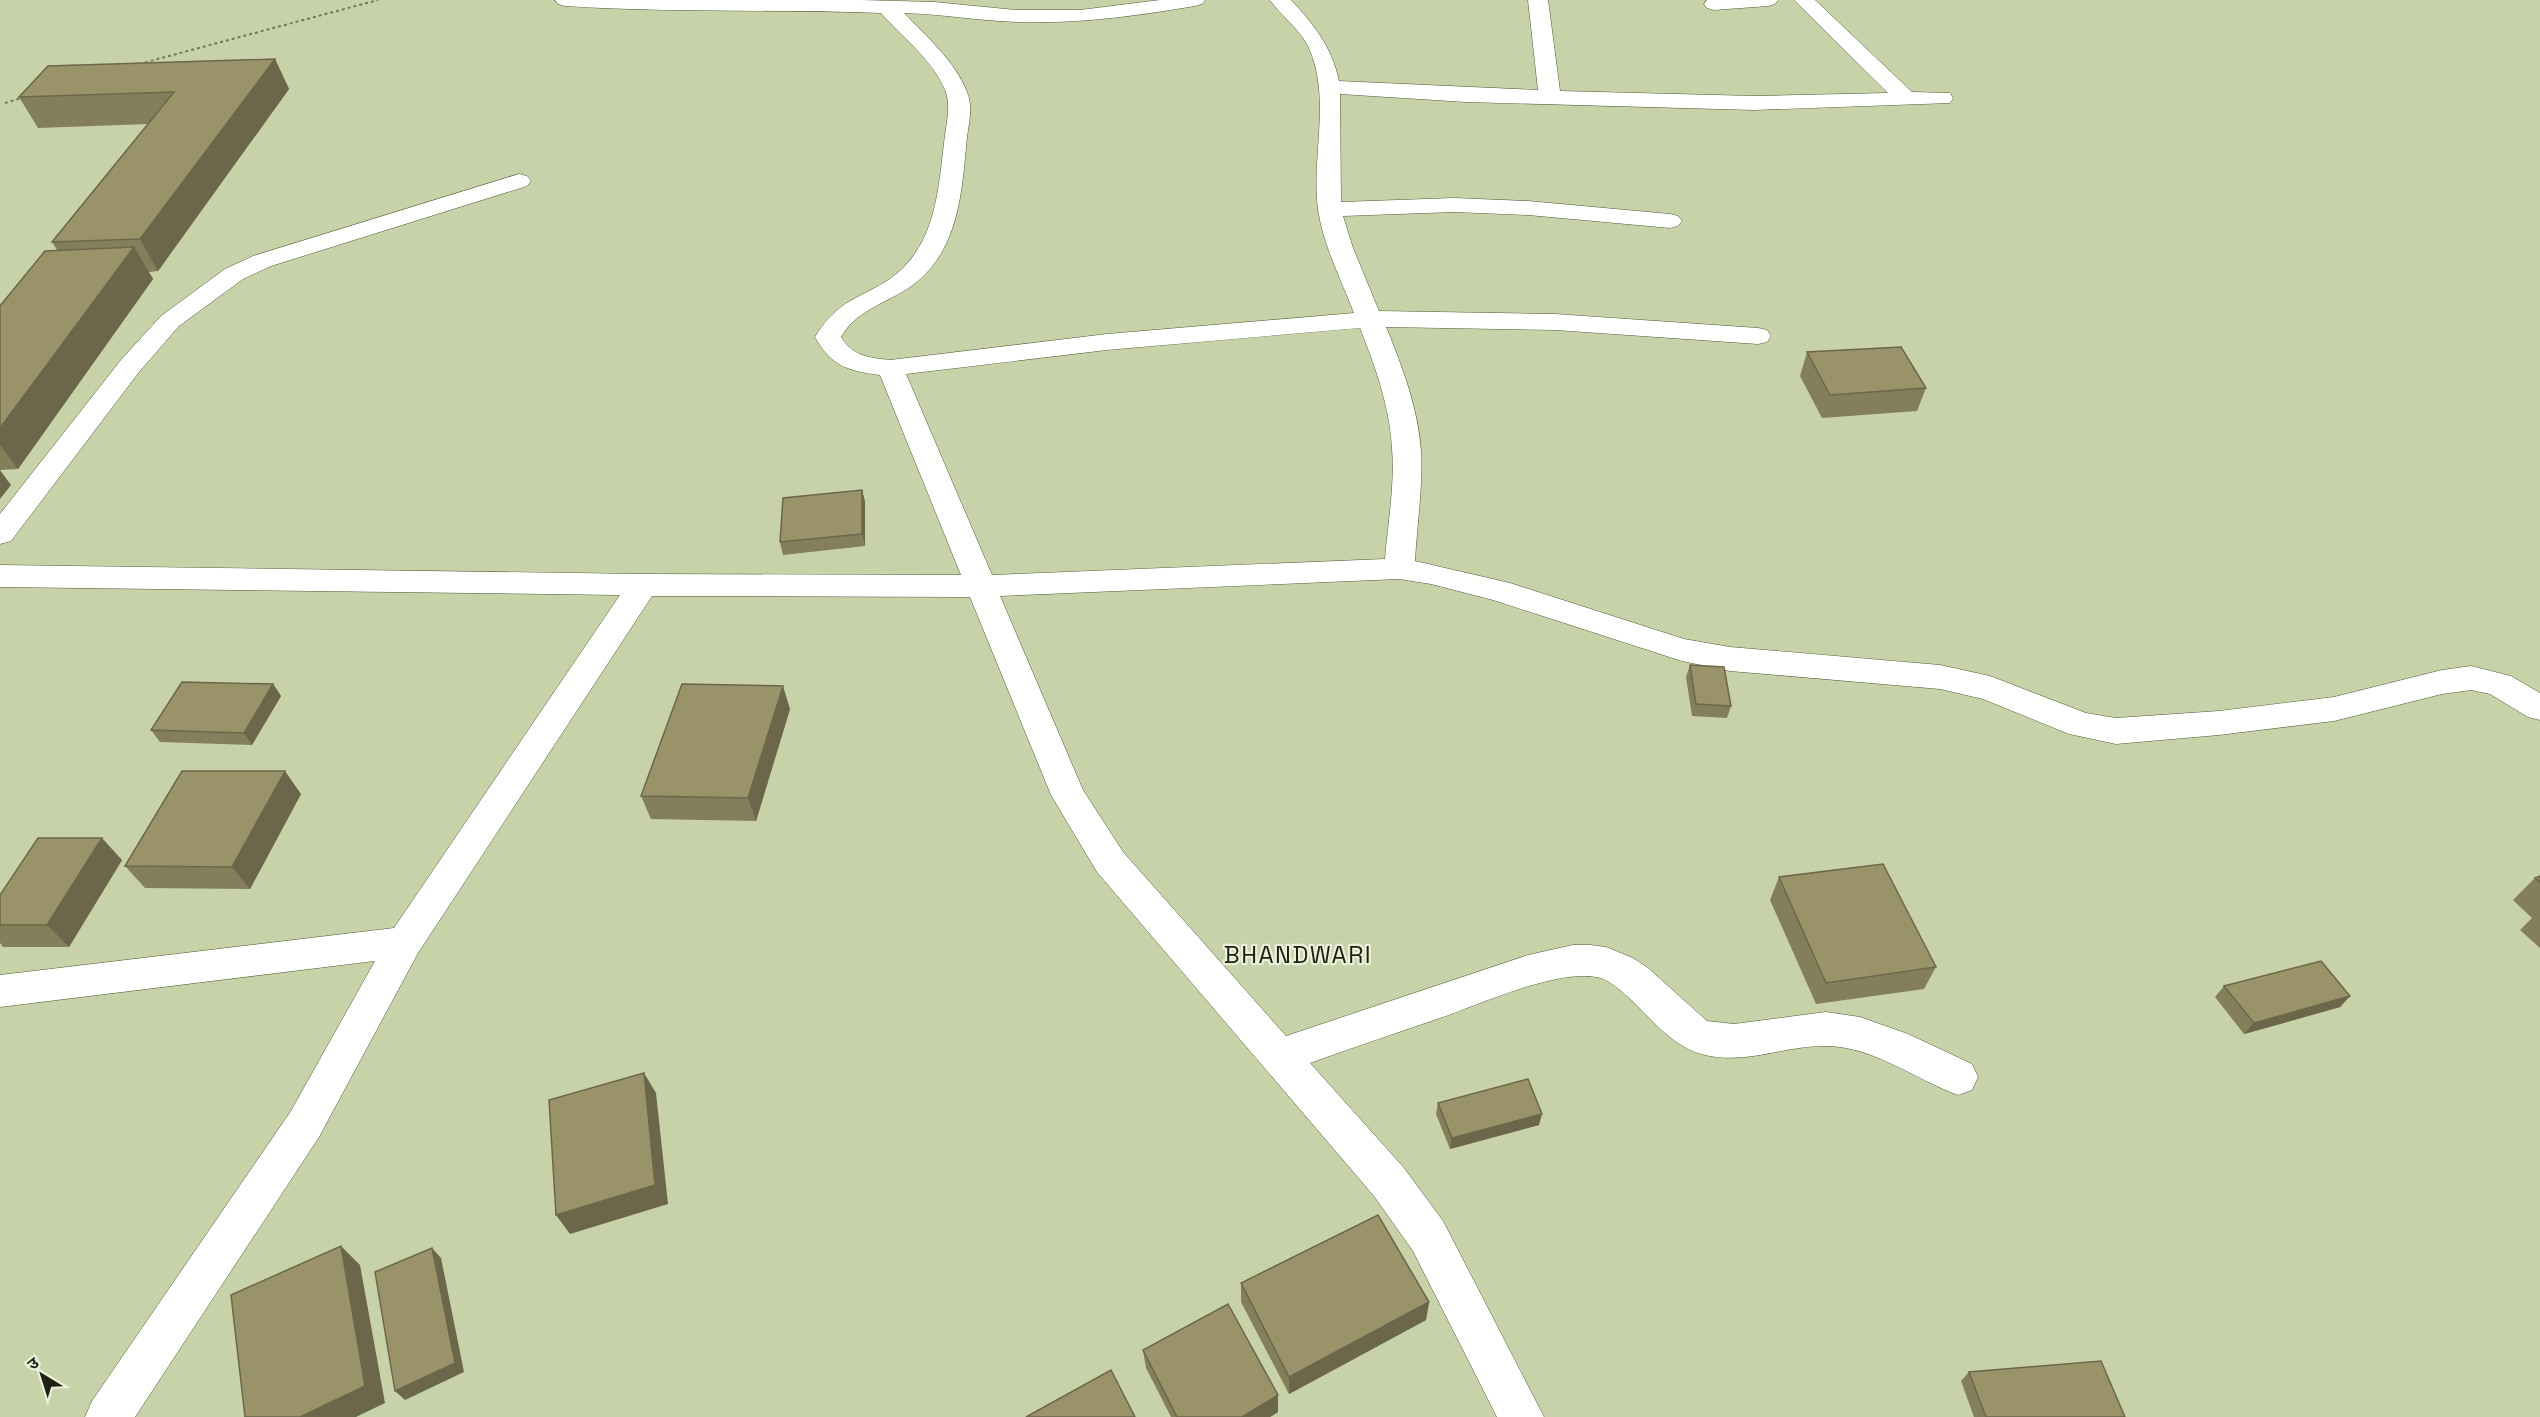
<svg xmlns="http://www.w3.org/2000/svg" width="2540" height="1417" font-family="'Space Grotesk','Noto Sans Devanagari',sans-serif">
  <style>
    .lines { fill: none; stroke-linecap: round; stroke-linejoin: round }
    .minor-casing { stroke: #515a34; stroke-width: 1 }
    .path { stroke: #72795c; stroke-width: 2; stroke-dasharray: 3 3; stroke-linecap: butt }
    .minor { fill: #fff; fill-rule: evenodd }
    .wall { fill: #847e5b }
    .shaded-wall { fill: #6c674a }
    .building { fill: #9a936a; stroke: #6c674a; stroke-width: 1.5 }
    .labels { text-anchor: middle; stroke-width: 4.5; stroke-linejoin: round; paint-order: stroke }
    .quarter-label { font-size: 24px; letter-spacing: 1.5px; fill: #1e2111; stroke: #eaf0da }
  </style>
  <rect width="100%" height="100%" fill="#c7d2a8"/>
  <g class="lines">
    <defs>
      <g id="minor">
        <path d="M555,0H861L934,2L1016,10H1080L1160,0H1205L1202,4L1195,6C1136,16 1078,24 1018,22C980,21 942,14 904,13C926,36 955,61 967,92C973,106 969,123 967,137C962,188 960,245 918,281C893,302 858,307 841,337C852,356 870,358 890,360L1107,334L1354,313C1341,279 1323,245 1318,209C1311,156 1332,96 1308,46C1299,28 1281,16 1270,0H1291C1314,25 1332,47 1339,81L1538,90L1528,0H1548L1560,91L1754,96L1888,93L1794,0H1815L1912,92L1950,93L1953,98L1950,103L1754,110L1466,102L1340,94L1341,202L1454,198L1528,201L1670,214L1678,216L1682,221L1678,226L1670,228L1528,215L1454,212L1343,216L1353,248L1379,311L1555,314L1758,328L1767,330L1771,336L1767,342L1758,344L1555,330L1386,327C1402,366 1418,408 1421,451C1423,488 1417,524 1415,561L1510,583L1684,639L1730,647L1940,665L1990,676L2086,713L2116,718L2219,711L2334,697L2442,670L2471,666L2511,676L2540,693V720L2528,717L2490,694L2471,690L2442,694L2334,721L2219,735L2116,744L2069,734L1983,699L1940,689L1730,671L1682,661L1493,600L1431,584L1399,579L1000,596L1083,790L1123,852L1286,1036L1528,955L1573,945H1590L1606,947L1633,958L1648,968L1707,1021L1734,1024L1826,1012L1860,1017L1908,1034L1972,1064L1978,1077L1972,1090L1958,1095C1914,1079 1875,1047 1827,1046C1786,1045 1747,1065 1705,1055C1671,1047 1652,1018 1627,996C1620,990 1610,981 1601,978C1562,967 1482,1003 1443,1017C1399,1032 1354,1047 1310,1063L1404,1168L1443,1221L1544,1417H1497L1413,1251L1374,1196L1097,872L1051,795L970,597L652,596L418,953L319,1137L135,1417H85L92,1401L291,1111L375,961L0,1007V975L394,928L620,595L0,587V565L643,574L961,575L880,375C848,371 831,366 815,337C842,292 872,298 903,268C938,233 939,181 945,135C947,121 951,104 945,90C933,60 902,37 881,13C776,9 670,13 565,6L558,4ZM1360,328C1375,366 1390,407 1392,448C1395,485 1388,522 1385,559L992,575L906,374L1107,350Z"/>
        <path d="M1707,0H1778L1775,4L1768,6L1714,10L1707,8L1704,4Z"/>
        <path d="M519,174L527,176L531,181L527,186L271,266L243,279L179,326L139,372L11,541L0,544V514L121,360L161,316L225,269L253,256Z"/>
      </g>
    </defs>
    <!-- minor casing -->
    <use href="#minor" class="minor-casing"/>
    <!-- path -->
    <g class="path">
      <path d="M139,64L378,0"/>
      <path d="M5,103L25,97"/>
    </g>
    <!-- minor -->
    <use href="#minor" class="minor"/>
  </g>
  <!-- wall -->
  <g class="wall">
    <path d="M275,59L289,89L158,271L149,272L153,279L18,469L0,470V306L57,250L52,242L148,124L38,128L19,97Z"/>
    <path d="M1807,352L1926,388L1917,411L1822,418L1800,376Z"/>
    <path d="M862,490L865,502V546L783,555L780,542Z"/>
    <path d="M1690,665L1731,706L1727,718L1692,716L1686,677Z"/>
    <path d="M273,684L281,696L252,745L160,742L151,730Z"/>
    <path d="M790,709L756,821L651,819L641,796Z"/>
    <path d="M301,794L250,889L145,888L125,866Z"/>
    <path d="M122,860L69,947H3L0,943V895Z"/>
    <path d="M2540,876V948L2520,930L2532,918L2513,900L2535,878Z"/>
    <path d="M1779,877L1936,967L1924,989L1816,1004L1770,900Z"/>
    <path d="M2224,986L2350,996L2340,1007L2244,1034L2215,997Z"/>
    <path d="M1438,1103L1539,1125L1450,1149L1436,1114Z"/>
    <path d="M1241,1283L1429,1302L1426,1320L1289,1394L1241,1302Z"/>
    <path d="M1143,1350L1278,1412L1270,1417H1171L1146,1368Z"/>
    <path d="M1969,1372L2125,1417H1974L1961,1381Z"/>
  </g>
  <!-- shaded-wall -->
  <g class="shaded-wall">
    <path d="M275,59L289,89L158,271L140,239Z"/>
    <path d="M134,247L153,279L18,469L0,445V428Z"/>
    <path d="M0,470L11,485L0,499Z"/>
    <path d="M862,490L865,502V546L862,534Z"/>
    <path d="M273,684L281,696L252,745L244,733Z"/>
    <path d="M783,686L790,709L756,821L748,798Z"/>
    <path d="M285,771L301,794L250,889L232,867Z"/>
    <path d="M102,838L122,860L69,947L47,925Z"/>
    <path d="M2350,996L2340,1007L2244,1034L2254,1023Z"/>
    <path d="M644,1073L656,1093L668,1204L570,1234L556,1215Z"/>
    <path d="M1542,1114L1539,1125L1450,1149L1452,1138Z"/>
    <path d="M341,1246L360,1265L385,1403L356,1417H300Z"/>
    <path d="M432,1248L441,1258L464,1372L405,1400L395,1391Z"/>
    <path d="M1429,1302L1426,1320L1289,1394V1377Z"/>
    <path d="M1278,1395V1412L1270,1417H1242Z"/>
  </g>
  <!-- building -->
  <g class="building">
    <path d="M275,59L140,239L52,242L174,92L19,97L48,66Z"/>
    <path d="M134,247L0,428V306L45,251Z"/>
    <path d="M1901,347L1926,388L1830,395L1807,352Z"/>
    <path d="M862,490V534L780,542L783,498Z"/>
    <path d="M1690,665L1724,667L1731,706L1696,704Z"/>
    <path d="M182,682L273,684L244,733L151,730Z"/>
    <path d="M682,684L783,686L748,798L641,796Z"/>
    <path d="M182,771H285L232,867L125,866Z"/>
    <path d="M38,838H102L47,925H0V895Z"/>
    <path d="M1883,864L1936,967L1826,983L1779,877Z"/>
    <path d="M2540,876V882L2535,878Z"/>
    <path d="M2321,961L2350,996L2254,1023L2224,986Z"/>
    <path d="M644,1073L655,1185L556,1215L549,1100Z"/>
    <path d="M1528,1079L1542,1114L1452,1138L1438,1103Z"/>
    <path d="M1378,1215L1429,1302L1289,1377L1241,1283Z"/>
    <path d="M341,1246L365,1386L300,1417H245L231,1295Z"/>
    <path d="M432,1248L455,1363L395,1391L375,1272Z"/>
    <path d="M1228,1304L1278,1395L1242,1417H1177L1143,1350Z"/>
    <path d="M2101,1361L2125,1417H1986L1969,1372Z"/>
    <path d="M1111,1370L1135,1417H1026Z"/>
  </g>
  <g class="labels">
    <!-- quarter labels -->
    <g class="quarter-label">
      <text x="1298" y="963">BHANDWARI</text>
    </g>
  </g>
  <!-- north arrow -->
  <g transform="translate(42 1375) rotate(322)" stroke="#eaf0da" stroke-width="4.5" paint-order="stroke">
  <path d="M0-4.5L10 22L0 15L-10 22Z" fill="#1e2111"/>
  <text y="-9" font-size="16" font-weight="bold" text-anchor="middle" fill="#1e2111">उ</text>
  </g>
</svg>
